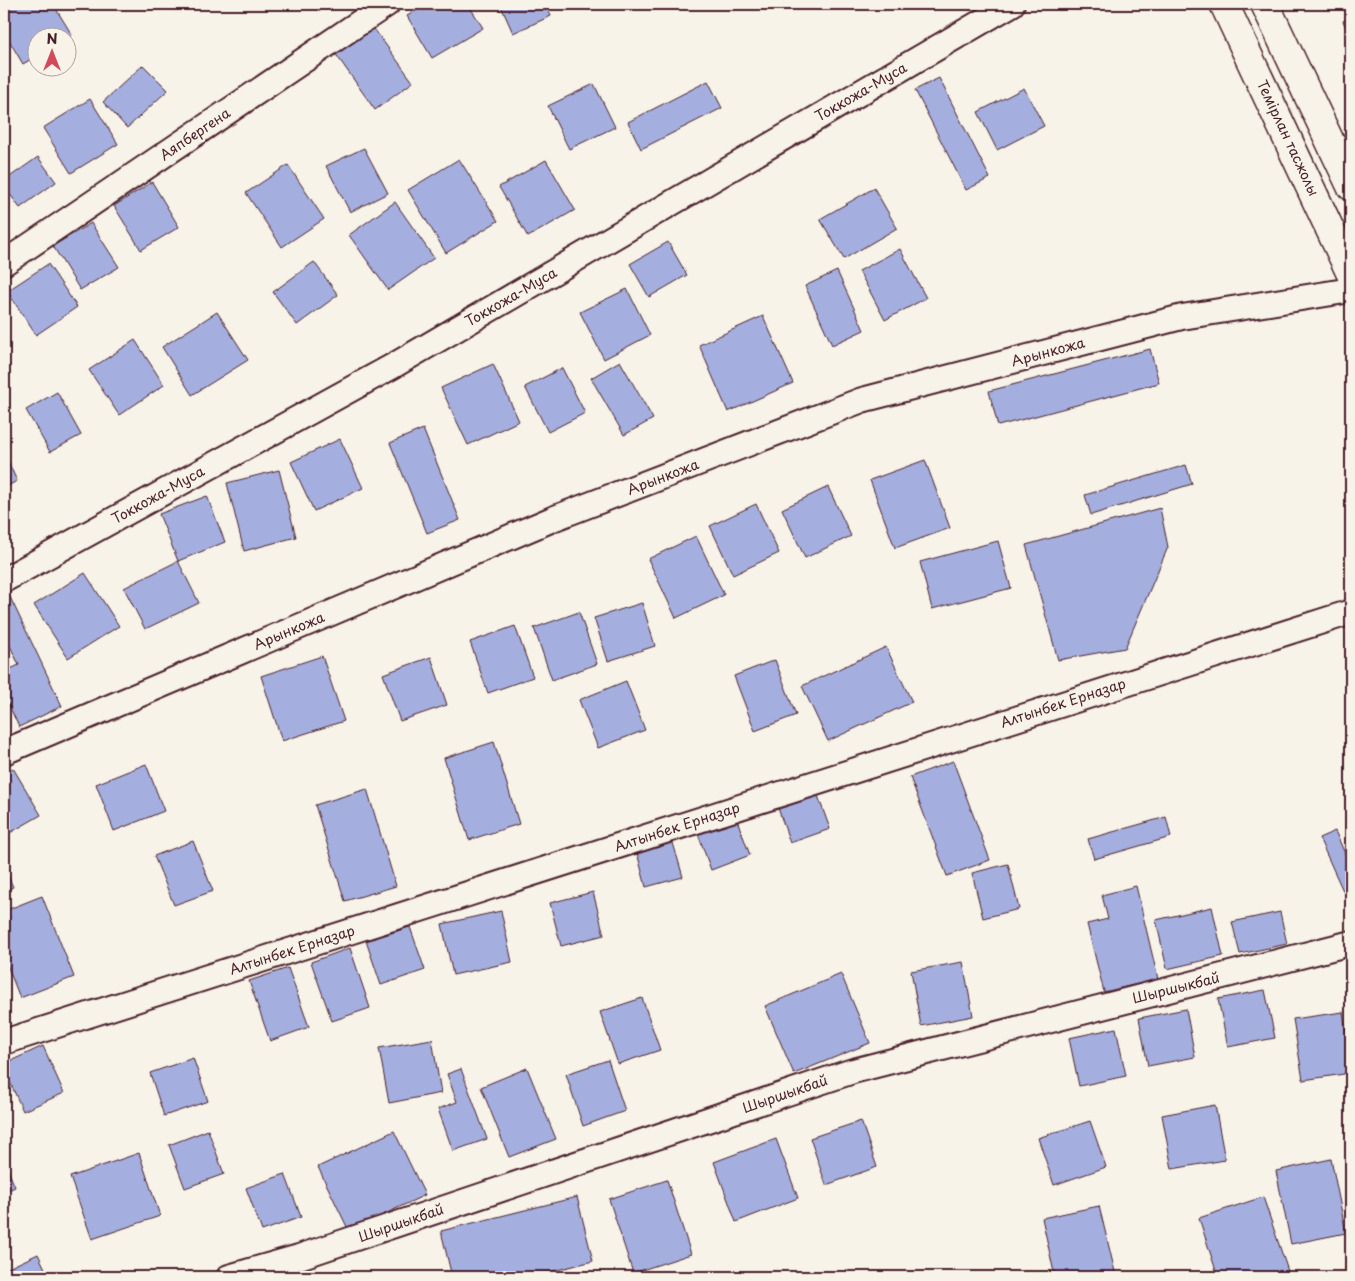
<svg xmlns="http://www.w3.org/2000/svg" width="1355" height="1281" font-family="'Playpen Sans',sans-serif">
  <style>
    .building { fill: #a4afdf; stroke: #4a1f2b }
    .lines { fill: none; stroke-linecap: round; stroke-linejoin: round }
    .minor-casing { stroke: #4a1f2b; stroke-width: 28 }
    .primary-casing { stroke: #4a1f2b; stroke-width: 31 }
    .minor { stroke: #f7f3e8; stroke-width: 24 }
    .primary { stroke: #f7f3e8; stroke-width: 28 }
    .labels { text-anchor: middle; stroke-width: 4.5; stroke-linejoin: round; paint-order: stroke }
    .street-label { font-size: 14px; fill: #4a1f2b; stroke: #f7f3e8 }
  </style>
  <rect width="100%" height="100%" fill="#f7f3e8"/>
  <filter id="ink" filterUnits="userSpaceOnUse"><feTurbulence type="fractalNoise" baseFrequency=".02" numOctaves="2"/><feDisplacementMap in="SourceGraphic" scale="10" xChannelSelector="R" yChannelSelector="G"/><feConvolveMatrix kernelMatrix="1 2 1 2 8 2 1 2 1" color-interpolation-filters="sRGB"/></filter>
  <g filter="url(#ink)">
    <!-- building -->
    <g class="building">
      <path d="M4,4H53L72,35L68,38H38V55L23,64L4,32Z"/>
      <path d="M428,4H468L483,28L432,58L407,16Z"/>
      <path d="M500,4H545L551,16L513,33Z"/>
      <path d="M1351,17V39L1343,21Z"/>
      <path d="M372,26L413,82L375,110L335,53Z"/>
      <path d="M143,65L168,90L127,128L103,102Z"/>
      <path d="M939,78L990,178L966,190L915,90Z"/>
      <path d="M708,81L722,108L641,149L628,122Z"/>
      <path d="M594,84L615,127L569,149L548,106Z"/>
      <path d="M1024,88L1044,126L997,150L978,112Z"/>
      <path d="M90,99L118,144L71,173L43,128Z"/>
      <path d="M364,148L388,193L350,212L326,166Z"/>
      <path d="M38,157L56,182L20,208L4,186V181Z"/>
      <path d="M459,159L498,221L446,253L408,190Z"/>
      <path d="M546,160L575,210L528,237L499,187Z"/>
      <path d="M288,165L324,219L282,247L246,193Z"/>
      <path d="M152,182L179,227L141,250L114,206Z"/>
      <path d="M874,188L897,228L844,259L820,219Z"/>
      <path d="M395,202L434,258L388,290L349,235Z"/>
      <path d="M91,223L119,267L80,290L53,246Z"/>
      <path d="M668,242L687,275L649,297L630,264Z"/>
      <path d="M900,249L926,298L885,320L859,271Z"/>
      <path d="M314,262L338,295L297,325L273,292Z"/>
      <path d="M48,264L77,307L36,335L7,291Z"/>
      <path d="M837,271L864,330L832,345L805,286Z"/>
      <path d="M627,289L650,335L604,359L580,312Z"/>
      <path d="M217,312L248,360L192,395L162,347Z"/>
      <path d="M763,316L793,383L728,412L699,345Z"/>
      <path d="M135,340L164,385L119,415L89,370Z"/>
      <path d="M1150,349L1159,383L998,426L989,391Z"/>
      <path d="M620,361L653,419L624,435L591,378Z"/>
      <path d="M493,364L519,421L468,445L441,388Z"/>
      <path d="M562,368L585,413L548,432L525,387Z"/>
      <path d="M57,392L81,435L50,452L26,410Z"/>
      <path d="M423,429L460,520L427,533L390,443Z"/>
      <path d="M340,439L363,488L314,511L291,462Z"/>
      <path d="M4,453L17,481L4,488Z"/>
      <path d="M925,460L950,528L895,548L870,480Z"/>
      <path d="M1186,465L1192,484L1091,515L1085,495Z"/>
      <path d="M279,470L296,537L244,551L227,483Z"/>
      <path d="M828,487L851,536L805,558L782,509Z"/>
      <path d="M207,496L225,542L178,561L159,514Z"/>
      <path d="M756,504L779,553L733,575L710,526Z"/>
      <path d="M1160,508L1168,547L1125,648L1058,660L1026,545Z"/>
      <path d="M696,536L724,595L676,618L648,559Z"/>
      <path d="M998,541L1011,588L932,609L920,562Z"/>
      <path d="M178,561L199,603L145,629L124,588Z"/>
      <path d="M85,573L119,626L68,658L34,605Z"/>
      <path d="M10,597L62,706L19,727L4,695V672L19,665L4,633V600Z"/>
      <path d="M642,603L655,646L608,661L594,618Z"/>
      <path d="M579,612L597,664L552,680L534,628Z"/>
      <path d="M515,626L533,677L488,693L470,642Z"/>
      <path d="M886,647L912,702L828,741L802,686Z"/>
      <path d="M322,656L344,721L282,741L261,676Z"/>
      <path d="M431,657L447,705L400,721L383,674Z"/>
      <path d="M775,660L796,715L755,731L734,676Z"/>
      <path d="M626,681L645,730L598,748L579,700Z"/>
      <path d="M494,742L519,824L469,840L444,758Z"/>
      <path d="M953,761L990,860L947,876L910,777Z"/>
      <path d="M146,764L164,811L114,831L96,784Z"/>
      <path d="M13,768L41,815L8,834L4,826V774Z"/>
      <path d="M367,789L396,886L345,901L315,805Z"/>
      <path d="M817,793L830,829L790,843L778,808Z"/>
      <path d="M1166,817L1171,837L1094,859L1088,839Z"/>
      <path d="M737,820L750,855L711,870L698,834Z"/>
      <path d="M1335,831L1351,867V890L1344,893L1319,838Z"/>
      <path d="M671,836L683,877L646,887L635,845Z"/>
      <path d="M193,841L213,891L174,905L154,856Z"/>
      <path d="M1008,864L1019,909L983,918L972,873Z"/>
      <path d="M4,866L13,887L4,891Z"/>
      <path d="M1136,886L1158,979L1104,992L1087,924L1108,919L1102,895Z"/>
      <path d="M593,892L604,935L561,946L550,903Z"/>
      <path d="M42,896L74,977L20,998L4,957V911Z"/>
      <path d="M1212,907L1223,956L1167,969L1156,920Z"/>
      <path d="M501,911L512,962L453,975L442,924Z"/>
      <path d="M1280,912L1287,944L1240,954L1232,922Z"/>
      <path d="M410,927L425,970L381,985L366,941Z"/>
      <path d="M350,948L370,1008L332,1021L311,962Z"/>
      <path d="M963,962L973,1016L921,1026L911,971Z"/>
      <path d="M288,968L309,1027L270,1041L249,981Z"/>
      <path d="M841,974L870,1043L794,1074L765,1006Z"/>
      <path d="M1265,990L1275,1038L1228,1047L1218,999Z"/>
      <path d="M642,998L660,1050L618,1064L600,1012Z"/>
      <path d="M1186,1009L1195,1057L1148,1066L1139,1018Z"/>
      <path d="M1343,1012L1351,1063V1073L1303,1080L1293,1019Z"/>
      <path d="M1116,1028L1126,1076L1079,1086L1069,1038Z"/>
      <path d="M432,1039L441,1093L389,1103L379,1048Z"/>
      <path d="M43,1046L64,1093L23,1111L4,1069V1064Z"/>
      <path d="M193,1058L208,1101L164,1116L150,1073Z"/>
      <path d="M608,1060L625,1111L583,1126L566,1074Z"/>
      <path d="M527,1068L556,1139L509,1157L481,1087Z"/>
      <path d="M461,1069L487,1139L453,1151L438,1109L457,1102L447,1074Z"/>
      <path d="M1215,1105L1225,1160L1172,1169L1162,1115Z"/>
      <path d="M861,1121L877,1167L826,1185L810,1138Z"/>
      <path d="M1090,1121L1106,1167L1054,1185L1038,1138Z"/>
      <path d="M208,1130L224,1174L185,1188L169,1145Z"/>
      <path d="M394,1131L425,1195L349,1231L318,1167Z"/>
      <path d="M776,1139L798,1198L736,1222L714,1162Z"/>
      <path d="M139,1153L160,1216L92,1239L70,1177Z"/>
      <path d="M1331,1159L1346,1233L1291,1244L1276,1171Z"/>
      <path d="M4,1160L15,1187L4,1192Z"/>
      <path d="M285,1174L301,1217L262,1231L246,1188Z"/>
      <path d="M667,1180L691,1254L633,1273L609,1199Z"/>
      <path d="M577,1197L593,1261L529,1277H452L441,1231Z"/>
      <path d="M1263,1197L1290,1277H1218L1199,1218Z"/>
      <path d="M1099,1206L1116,1276L1109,1277H1055L1042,1218Z"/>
      <path d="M38,1254L49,1277H7L4,1270Z"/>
    </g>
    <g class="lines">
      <defs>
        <g id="minor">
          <path d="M4,263L387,4"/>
          <path d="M4,580L393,366L1012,4"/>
          <path d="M4,752L555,518L862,400L1182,317L1351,290"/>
          <path d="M4,1042L1351,612"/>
          <path d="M229,1277L299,1257L853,1071L1351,943"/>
        </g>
        <g id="primary">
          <path d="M1224,4L1351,274"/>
          <path d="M1265,4L1351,186"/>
        </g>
      </defs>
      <!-- minor casing -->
      <use href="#minor" class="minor-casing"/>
      <!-- primary casing -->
      <use href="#primary" class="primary-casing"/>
      <!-- minor -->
      <use href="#minor" class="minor"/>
      <!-- primary -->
      <use href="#primary" class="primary"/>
    </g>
  </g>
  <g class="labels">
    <!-- street labels -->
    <g class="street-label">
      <text transform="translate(861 92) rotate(-30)" y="5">Токкожа-Муса</text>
      <text transform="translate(195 134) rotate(-34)" y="5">Аяпбергена</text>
      <text transform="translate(1288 138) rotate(65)" y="5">Темірлан тасжолы</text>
      <text transform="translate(511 297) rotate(-30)" y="5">Токкожа-Муса</text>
      <text transform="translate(1048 352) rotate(-15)" y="5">Арынкожа</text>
      <text transform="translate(663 477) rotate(-21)" y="5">Арынкожа</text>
      <text transform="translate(158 495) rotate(-29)" y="5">Токкожа-Муса</text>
      <text transform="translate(289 631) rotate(-23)" y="5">Арынкожа</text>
      <text transform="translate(1063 703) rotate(-18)" y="5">Алтынбек Ерназар</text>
      <text transform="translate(677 827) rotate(-18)" y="5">Алтынбек Ерназар</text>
      <text transform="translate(292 950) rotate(-18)" y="5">Алтынбек Ерназар</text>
      <text transform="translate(1176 988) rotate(-14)" y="5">Шыршыкбай</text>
      <text transform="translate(785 1094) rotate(-19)" y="5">Шыршыкбай</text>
      <text transform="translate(401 1223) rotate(-19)" y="5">Шыршыкбай</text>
    </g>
  </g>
  <!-- margin -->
  <rect width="1355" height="1281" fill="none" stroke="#f7f3e8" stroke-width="20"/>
  <rect x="10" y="10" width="1335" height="1261" fill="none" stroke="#4a1f2b" stroke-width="2" filter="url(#ink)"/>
  <!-- north arrow -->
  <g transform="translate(52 52)"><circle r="24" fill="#f7f3e8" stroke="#b29e9c"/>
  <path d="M0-4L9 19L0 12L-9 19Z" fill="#d1495b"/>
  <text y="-8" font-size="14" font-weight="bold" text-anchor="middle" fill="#4a1f2b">N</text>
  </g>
</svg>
